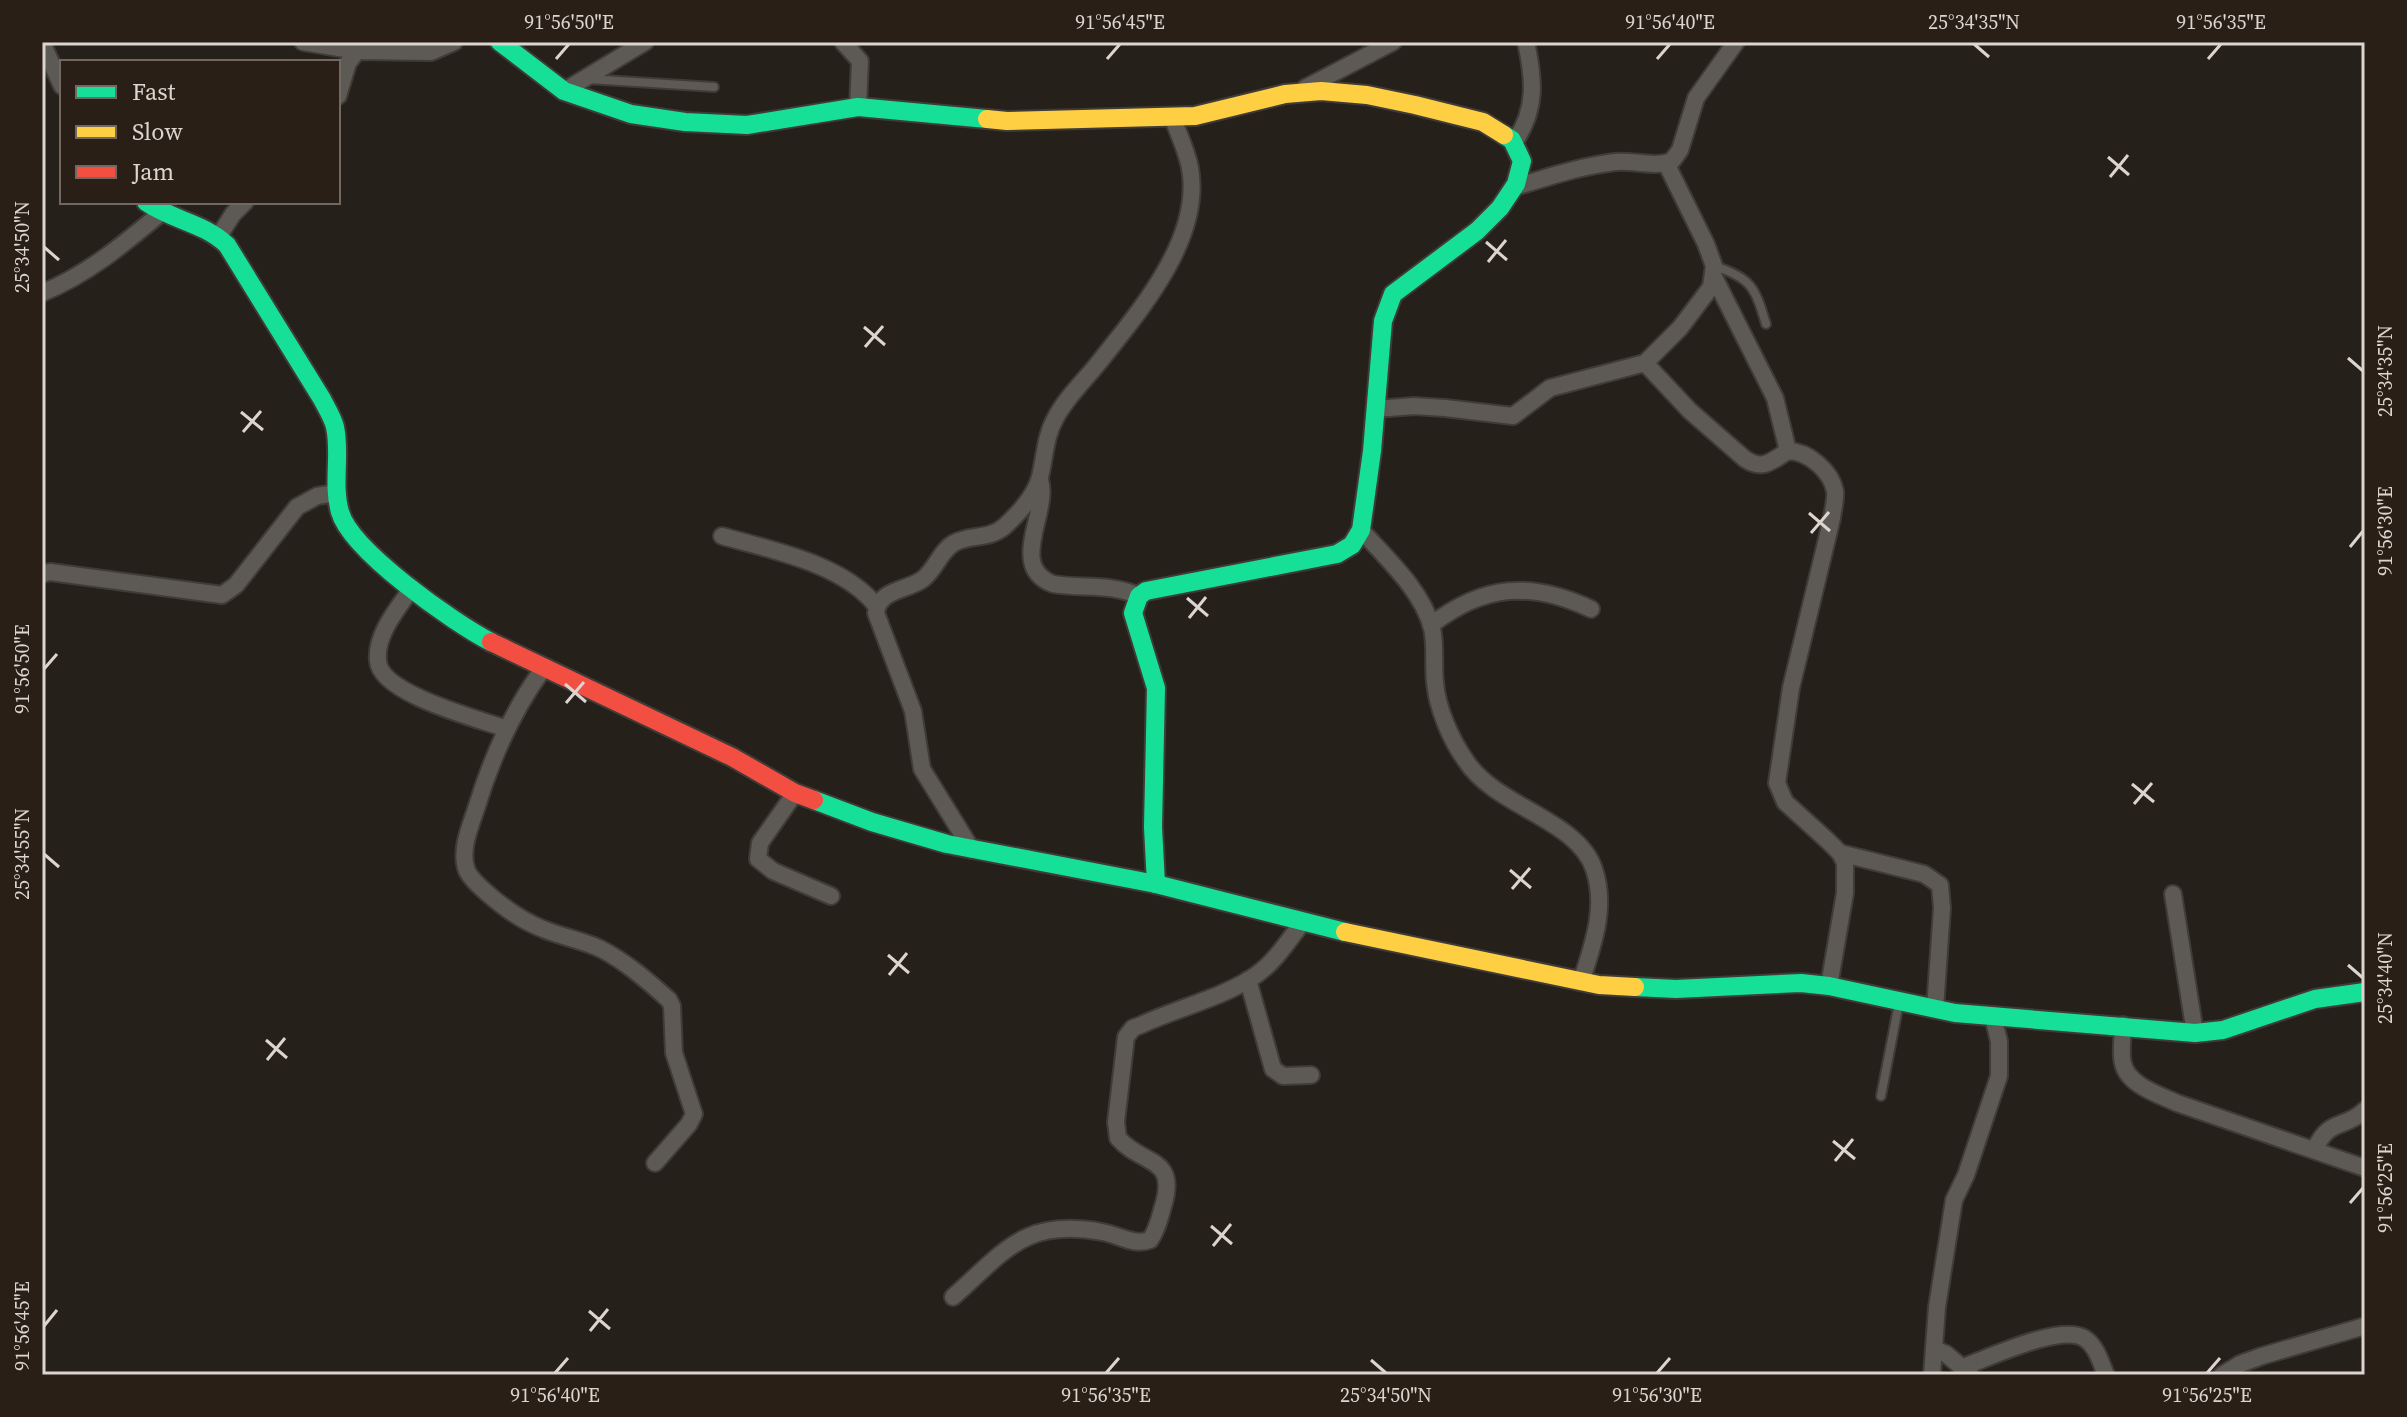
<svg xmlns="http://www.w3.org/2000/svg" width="2407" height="1417" font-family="'Source Serif 4',serif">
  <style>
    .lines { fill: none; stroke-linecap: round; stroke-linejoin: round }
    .lane-casing { stroke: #3f3b37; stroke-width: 12 }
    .street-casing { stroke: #3f3b37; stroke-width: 20 }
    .fast-casing { stroke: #3f3b37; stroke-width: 22 }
    .slow-casing { stroke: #3f3b37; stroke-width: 22 }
    .jam-casing { stroke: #3f3b37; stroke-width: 22 }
    .lane { stroke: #5d5955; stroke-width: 8 }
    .street { stroke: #5d5955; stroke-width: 16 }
    .fast { stroke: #16e098; stroke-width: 18 }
    .slow { stroke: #ffcf43; stroke-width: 18 }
    .jam { stroke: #f24e42; stroke-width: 18 }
    .ticks { fill: none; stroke: #dcd5cf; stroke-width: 3 }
    .neatline { fill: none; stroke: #dcd5cf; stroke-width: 3 }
    .ticks-label { font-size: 20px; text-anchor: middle; fill: #dcd5cf }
  </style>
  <rect width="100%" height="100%" fill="#26201b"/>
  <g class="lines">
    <defs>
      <g id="lane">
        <path d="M588,79L714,87"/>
        <path d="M1714,266C1752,278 1755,288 1766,324"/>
        <path d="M1881,1096L1899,1003"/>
      </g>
      <g id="street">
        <path d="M303,42L357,51"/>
        <path d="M843,42L860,61L858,107"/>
        <path d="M42,43L62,86"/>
        <path d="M1305,88L1393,42"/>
        <path d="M564,91L645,42"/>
        <path d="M338,96L348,63L357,51L431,52L454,42"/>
        <path d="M1515,141C1537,109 1534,79 1526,42"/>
        <path d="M1515,187C1548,177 1581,166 1615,162C1634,160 1654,168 1672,161L1680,150L1696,98L1736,42"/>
        <path d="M219,236L233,214L245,202"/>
        <path d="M1714,277L1775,398L1788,451"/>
        <path d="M42,293C88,274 124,244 162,212"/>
        <path d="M1645,363L1690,411L1745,459C1764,471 1771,461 1788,451C1808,451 1831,471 1835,491C1836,500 1833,509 1832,518L1791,688L1777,783L1785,802L1828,841L1840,853L1845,863V893L1829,986"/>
        <path d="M1376,409L1414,406L1445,408L1513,416L1550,388L1645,363L1680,328L1711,287L1714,266L1706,244L1666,163"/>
        <path d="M1040,480C1050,512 1007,566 1053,584C1083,589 1110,583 1139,596"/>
        <path d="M1361,530C1386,558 1422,590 1432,628C1436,645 1433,664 1435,682C1437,708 1451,740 1466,761C1496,807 1577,819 1594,869C1607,907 1593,945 1581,982"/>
        <path d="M722,536C771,550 845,564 877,607"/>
        <path d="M42,574L50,572L222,595L236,585L297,507L317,496L336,493"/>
        <path d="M412,588C398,608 375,635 378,661C380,694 479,719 507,729"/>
        <path d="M1431,625C1484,584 1531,581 1591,609"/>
        <path d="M543,669C513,710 492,757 477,806C471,825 459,850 467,871C471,879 480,887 487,893C504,908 522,921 543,929C562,937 582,940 601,949C626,962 648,981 669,1000L672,1006L674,1053L694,1114L689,1124L655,1163"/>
        <path d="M795,793L760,843L758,859L773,871L831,896"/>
        <path d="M972,850L922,769L913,711L876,613C879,589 907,591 923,579C936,569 940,551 954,543C971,534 989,540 1005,526C1019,513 1035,496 1040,477C1045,457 1045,437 1055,419C1065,399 1082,383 1096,366C1137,314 1203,240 1190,168C1187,151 1178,133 1172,116"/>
        <path d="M1840,853L1924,874L1940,885L1942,908L1935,1009"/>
        <path d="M2173,894L2195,1033"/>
        <path d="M1248,980L1273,1069L1283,1076L1311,1075"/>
        <path d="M2123,1025C2123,1037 2120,1052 2123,1063C2127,1085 2160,1095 2177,1103L2365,1168"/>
        <path d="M2315,1149C2330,1117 2344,1130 2365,1110"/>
        <path d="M953,1297C1006,1250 1025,1218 1102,1232C1119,1235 1134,1246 1150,1240C1158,1229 1160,1216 1164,1203C1177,1156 1141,1165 1118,1138L1116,1122L1126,1037L1133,1028L1141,1025C1175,1009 1227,996 1256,975C1275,962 1288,941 1302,923"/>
        <path d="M1934,1349L1946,1354L1970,1374"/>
        <path d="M1963,1367C1989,1358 2059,1324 2084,1338C2096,1345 2101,1363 2106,1375"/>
        <path d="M1932,1375L1937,1307L1954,1200L1966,1175L1999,1076V1041L1993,1017"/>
        <path d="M2222,1375L2240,1364L2262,1356L2365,1326"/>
      </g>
      <g id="fast">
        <path d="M500,42L564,91L631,114L685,122L747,125L858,107L987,119"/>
        <path d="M146,202C172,220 204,223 227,245L322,399C326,407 333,418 335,427C341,454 332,484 340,512C351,551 454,623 491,642"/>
        <path d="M814,800L872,822L947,844L1156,884L1345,932"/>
        <path d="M1156,884L1153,827L1156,688L1133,613L1139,596L1146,591L1337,554L1352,545L1361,530L1372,451L1383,321L1393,294L1477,231L1500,208L1516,184L1522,161L1512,140L1504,135"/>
        <path d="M1635,987L1676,989L1801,983L1829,986L1955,1013L2195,1033L2223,1030L2315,999L2365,992"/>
      </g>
      <g id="slow">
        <path d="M987,119L1007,121L1195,116L1285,94L1321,91L1367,95L1415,105L1483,122L1504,135"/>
        <path d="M1345,932L1599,985L1635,987"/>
      </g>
      <path id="jam" d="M491,642L732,757L795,793L814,800"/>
    </defs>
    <!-- lane casing -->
    <use href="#lane" class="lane-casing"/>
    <!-- street casing -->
    <use href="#street" class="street-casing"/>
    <!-- fast casing -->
    <use href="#fast" class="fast-casing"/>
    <!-- slow casing -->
    <use href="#slow" class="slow-casing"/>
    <!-- jam casing -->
    <use href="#jam" class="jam-casing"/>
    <!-- lane -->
    <use href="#lane" class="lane"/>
    <!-- street -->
    <use href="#street" class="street"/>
    <!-- fast -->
    <use href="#fast" class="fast"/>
    <!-- slow -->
    <use href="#slow" class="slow"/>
    <!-- jam -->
    <use href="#jam" class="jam"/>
  </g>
  <!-- ticks -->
  <path class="ticks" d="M1974,44L1989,57M556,59L569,44M1107,59L1120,44M1657,59L1670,44M2208,59L2221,44M2108,157L2129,175M2110,177L2128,155M1486,242L1507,260M44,247L59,260M1488,262L1506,240M864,327L885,345M865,347L883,326M2348,358L2363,371M241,412L263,430M243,432L261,411M1809,513L1830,531M1811,533L1829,512M2350,547L2363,531M1187,598L1208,616M1189,618L1206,597M44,669L57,654M565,684L586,702M566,703L584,682M2132,784L2154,802M2134,804L2152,783M44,854L59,867M1510,870L1531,888M1512,889L1530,868M888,955L909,973M2348,965L2363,978M889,975L907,953M266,1040L287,1058M267,1060L285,1038M1833,1141L1855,1159M1835,1161L1853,1139M2350,1203L2363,1188M1211,1226L1232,1244M1213,1246L1231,1224M589,1311L610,1329M44,1326L57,1310M590,1331L608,1309M1371,1360L1386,1373M555,1373L568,1358M1106,1373L1119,1358M1657,1373L1670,1358M2207,1373L2220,1358"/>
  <!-- border -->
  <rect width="2407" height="1417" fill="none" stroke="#2a1f17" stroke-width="88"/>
  <!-- legend -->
  <rect x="60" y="60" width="280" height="144" fill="#2a1f17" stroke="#716861" stroke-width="2"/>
  <rect x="76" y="86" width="40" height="12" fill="#16e098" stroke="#716861" stroke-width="2"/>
  <text x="132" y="100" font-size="24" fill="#dcd5cf">Fast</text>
  <rect x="76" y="126" width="40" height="12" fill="#ffcf43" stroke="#716861" stroke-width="2"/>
  <text x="132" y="140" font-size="24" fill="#dcd5cf">Slow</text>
  <rect x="76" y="166" width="40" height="12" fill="#f24e42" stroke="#716861" stroke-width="2"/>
  <text x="132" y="180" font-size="24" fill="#dcd5cf">Jam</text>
  <rect x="44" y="44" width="2319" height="1329" class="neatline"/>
  <g class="ticks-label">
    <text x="569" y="29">91°56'50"E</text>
    <text x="1120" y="29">91°56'45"E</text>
    <text x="1670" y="29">91°56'40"E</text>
    <text x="1974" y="29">25°34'35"N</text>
    <text x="2221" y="29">91°56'35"E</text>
    <text transform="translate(22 247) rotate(-90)" y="7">25°34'50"N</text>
    <text transform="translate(2385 371) rotate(-90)" y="7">25°34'35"N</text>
    <text transform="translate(2385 531) rotate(-90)" y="7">91°56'30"E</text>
    <text transform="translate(22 669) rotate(-90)" y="7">91°56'50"E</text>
    <text transform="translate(22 854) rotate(-90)" y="7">25°34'55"N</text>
    <text transform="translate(2385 978) rotate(-90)" y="7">25°34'40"N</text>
    <text transform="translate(2385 1188) rotate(-90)" y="7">91°56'25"E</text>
    <text transform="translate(22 1326) rotate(-90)" y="7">91°56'45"E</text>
    <text x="555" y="1402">91°56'40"E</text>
    <text x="1106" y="1402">91°56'35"E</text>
    <text x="1386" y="1402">25°34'50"N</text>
    <text x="1657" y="1402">91°56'30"E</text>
    <text x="2207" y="1402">91°56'25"E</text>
  </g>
</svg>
